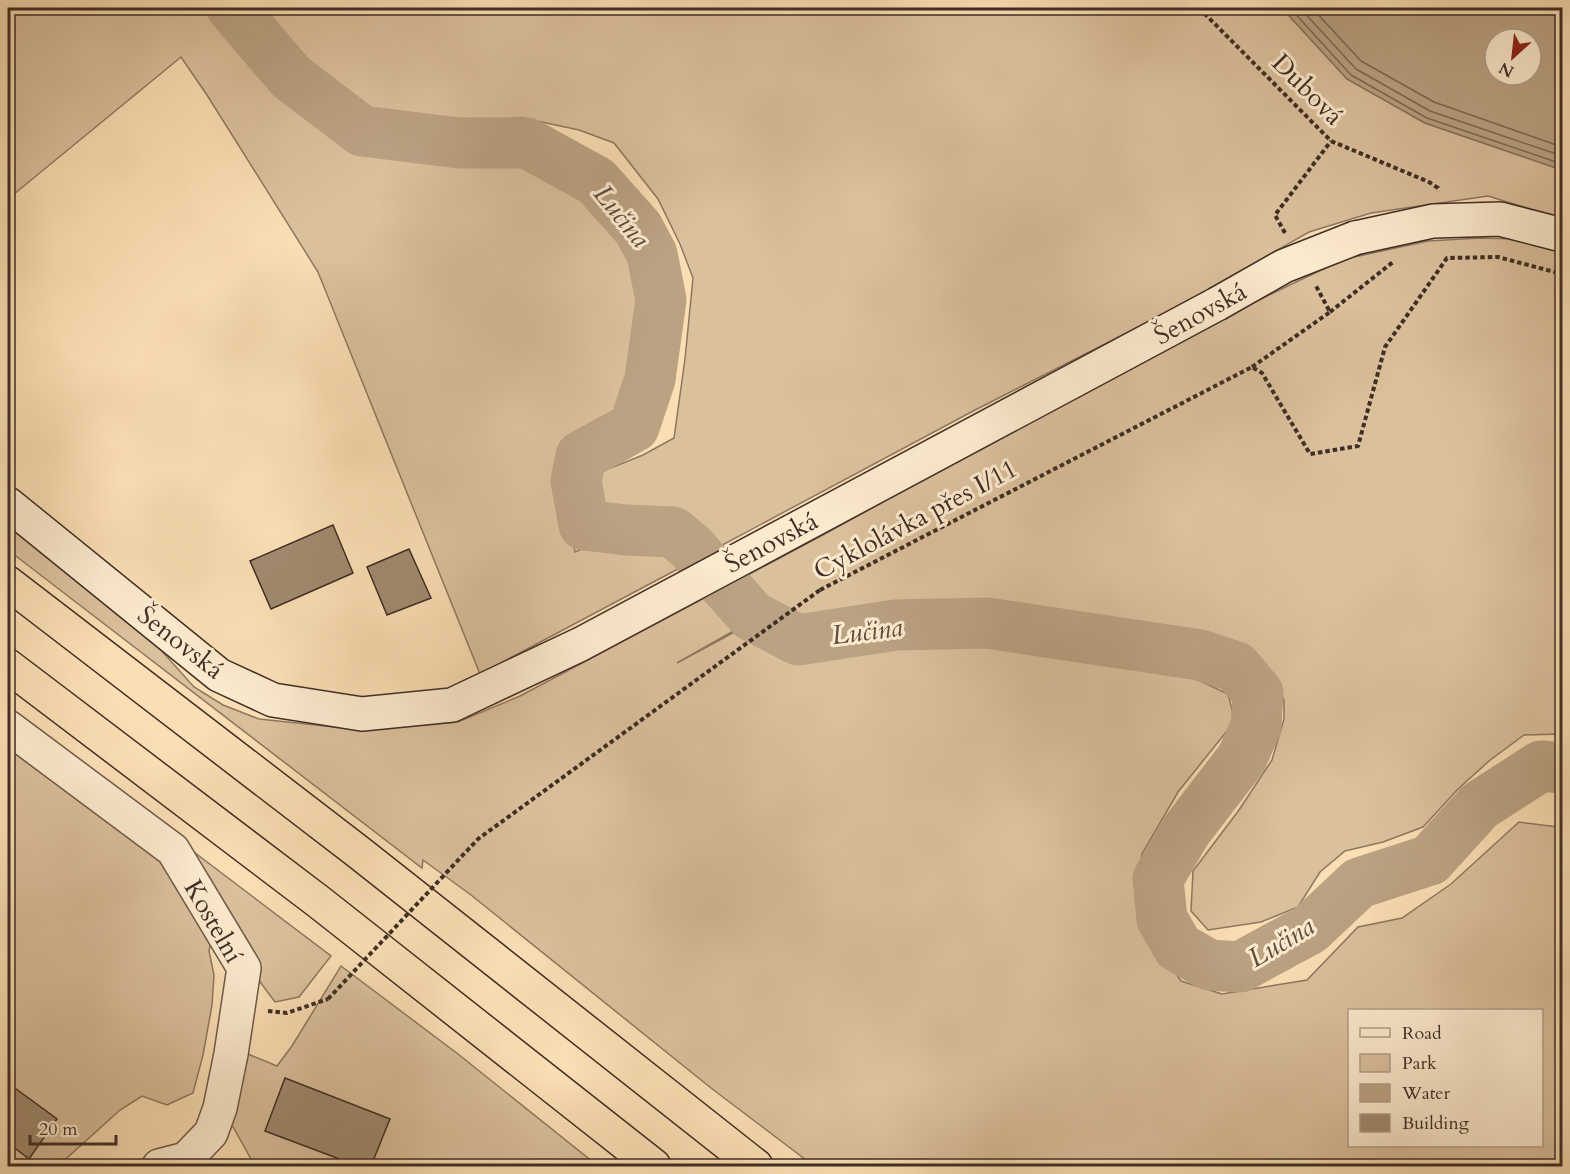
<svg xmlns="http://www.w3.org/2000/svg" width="1570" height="1174" font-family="Cardo,serif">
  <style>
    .green { fill: #dbc09c; stroke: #8d7760; stroke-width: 1.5; fill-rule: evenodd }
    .water { fill: #bba283; stroke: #89745d; stroke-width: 1.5; fill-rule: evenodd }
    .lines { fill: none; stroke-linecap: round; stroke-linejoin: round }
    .shore { stroke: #7d6854; stroke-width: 1.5 }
    .river { stroke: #bba283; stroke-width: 51 }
    .building { fill: #a18a6f; stroke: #3f2e25; stroke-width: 1.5 }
    .minor-casing { stroke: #6e5a49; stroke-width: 36 }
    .secondary-casing { stroke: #3f2e25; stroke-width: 36 }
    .trunk-casing { stroke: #3f2e25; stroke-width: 36 }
    .path { stroke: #3f2e25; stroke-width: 4; stroke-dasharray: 4.5 3; stroke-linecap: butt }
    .minor { stroke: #fceace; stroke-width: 33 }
    .secondary { stroke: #fceace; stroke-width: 33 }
    .trunk { stroke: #fbdeb4; stroke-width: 33 }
    .secondary-bridge-casing { stroke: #3f2e25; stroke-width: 36; stroke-linecap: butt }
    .path-bridge { stroke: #3f2e25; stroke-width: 4; stroke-dasharray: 4.5 3; stroke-linecap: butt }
    .secondary-bridge { stroke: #fceace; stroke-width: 33 }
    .labels { text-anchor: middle; stroke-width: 6; stroke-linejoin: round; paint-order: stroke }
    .street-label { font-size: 26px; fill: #3f2e25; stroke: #fceace }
    .water-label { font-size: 27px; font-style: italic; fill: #5e4b3c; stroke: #fceace }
  </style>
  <rect width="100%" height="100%" fill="#fbdeb4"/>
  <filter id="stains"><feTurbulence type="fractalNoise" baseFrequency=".00333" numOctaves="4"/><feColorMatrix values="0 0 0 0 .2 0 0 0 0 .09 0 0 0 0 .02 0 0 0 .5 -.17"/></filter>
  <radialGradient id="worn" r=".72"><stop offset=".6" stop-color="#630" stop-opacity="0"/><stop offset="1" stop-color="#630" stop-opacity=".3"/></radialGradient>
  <!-- green -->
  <g class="green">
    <path d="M8,8H214L238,34L260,74L336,130L369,141L452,153L525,155L588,192L625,238L641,289L638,323L625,390L609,422L571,443L563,473L575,552L602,540L668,543L691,562L480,674L318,272L207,95L181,57L8,199Z"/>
    <path d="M259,8H1282L1347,79L1425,123L1562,170V219L1488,196L1371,213L1309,232L1174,309L975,410L713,550L676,513L635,508L596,512L594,485L603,471L643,455L674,438L685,359L693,278L680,244L658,199L614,143L579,130L523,118L453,121L365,108L310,68Z"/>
    <path d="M1481,238L1514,239L1562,251V734L1524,735L1489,761L1458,789L1423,827L1383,842L1345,851L1320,872L1298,907L1261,922L1208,930L1191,911L1193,871L1239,810L1272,760L1284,719V701L1276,681L1261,666L1237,651L1098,624L987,614L884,619L797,633L763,614L677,663L753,622L800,648L894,633L948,630L1194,678L1228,694L1235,721L1178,792L1142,854L1138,884L1147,926L1165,958L1181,981L1222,994L1307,980L1358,927L1402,918L1451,884L1519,822L1558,827L1562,826V1166H814L711,1088L471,895L423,860L422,868L8,550V520L135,621L194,687L223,705L259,719L335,727H402L458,722L520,696L821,536L1184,337L1298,281L1345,259L1428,241ZM1350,1010H1542V1146H1350Z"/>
    <path d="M8,711L331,956L299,997L275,1002L252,971L218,910L209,951L214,975L212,1005L203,1055L193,1093L167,1105L142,1096L120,1110L58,1166H8Z"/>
    <path d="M341,966L458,1054L598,1166H249L251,1159L227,1116L243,1052L277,1066L292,1046Z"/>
  </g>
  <!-- water -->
  <path class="water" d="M1282,8H1562V170L1425,123L1347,79ZM1495,39H1531V75H1495Z"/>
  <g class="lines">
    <!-- shore -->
    <g class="shore">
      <path d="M1290,8L1351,75L1427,118L1562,164"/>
      <path d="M1300,8L1356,69L1430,111L1562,156"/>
      <path d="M1312,8L1361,61L1434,102L1562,147"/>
    </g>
    <!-- river -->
    <path class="river" d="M232,8L291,77L362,131L459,143H527L596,181L638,228L652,254L661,300L650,379L634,427L581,456L576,481L584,525L626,530L673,532L691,547L752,616L798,640L896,625L987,623L1200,655L1236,667L1258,693L1256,726L1242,758L1186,831L1158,879L1162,919L1178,947L1209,965L1240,967L1310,929L1359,883L1430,860L1479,806L1541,766L1562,768"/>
  </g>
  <!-- building -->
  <g class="building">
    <path d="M333,525L353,573L271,609L250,561Z"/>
    <path d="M409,549L431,598L387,615L367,567Z"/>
    <path d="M285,1078L390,1119L371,1166H358L265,1131Z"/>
    <path d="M8,1083L57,1119L29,1159L8,1143Z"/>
  </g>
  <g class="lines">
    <defs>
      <path id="minor" d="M8,727L173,850L244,968L231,1054L220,1108L211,1133L186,1159L159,1166"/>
      <g id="secondary">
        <path d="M1355,238L1433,221L1500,219L1562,235"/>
        <path d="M8,504L219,675L273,700L362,714L452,705L581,644L1217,304"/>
      </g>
      <g id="trunk">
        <path d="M8,583L357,851L756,1166"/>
        <path d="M8,666L319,902L654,1166"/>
      </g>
    </defs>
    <!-- minor casing -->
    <use href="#minor" class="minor-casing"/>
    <!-- secondary casing -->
    <use href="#secondary" class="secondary-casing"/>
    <!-- trunk casing -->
    <use href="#trunk" class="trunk-casing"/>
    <!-- path -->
    <g class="path">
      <path d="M1199,8L1331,141L1429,182L1438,188L1439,191"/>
      <path d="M1285,233L1275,215L1331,141"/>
      <path d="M1330,312L1393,262"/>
      <path d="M1252,367L1330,312L1316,286"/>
      <path d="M820,590L1252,367L1262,373L1310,454L1358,446L1385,347L1447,258L1498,257L1562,274"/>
      <path d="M268,1011L287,1013L328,999"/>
    </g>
    <!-- minor -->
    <use href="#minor" class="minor"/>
    <!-- secondary -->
    <use href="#secondary" class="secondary"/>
    <!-- trunk -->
    <use href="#trunk" class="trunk"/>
    <defs>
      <path id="secondary-bridge" d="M1217,304L1284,266L1355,238"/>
    </defs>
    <!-- secondary-bridge casing -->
    <use href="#secondary-bridge" class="secondary-bridge-casing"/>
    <!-- path-bridge -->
    <path class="path-bridge" d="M328,999L478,839L820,590"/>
    <!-- secondary-bridge -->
    <use href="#secondary-bridge" class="secondary-bridge"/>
  </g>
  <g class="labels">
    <!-- street labels -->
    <g class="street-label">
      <text transform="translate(1308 89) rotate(45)" y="9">Dubová</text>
      <text transform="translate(1200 313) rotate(-29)" y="9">Šenovská</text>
      <text transform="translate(915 519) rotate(-28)" y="9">Cyklolávka přes I/11</text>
      <text transform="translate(771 542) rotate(-28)" y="9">Šenovská</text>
      <text transform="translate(181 642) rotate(38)" y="9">Šenovská</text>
      <text transform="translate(214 921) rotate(60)" y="9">Kostelní</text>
    </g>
    <!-- water labels -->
    <g class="water-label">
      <text transform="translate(622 216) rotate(51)" y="9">Lučina</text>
      <text transform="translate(867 631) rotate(-7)" y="9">Lučina</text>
      <text transform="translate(1281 942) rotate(-31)" y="9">Lučina</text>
    </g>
  </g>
  <!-- margin -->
  <rect width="1570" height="1174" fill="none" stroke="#fbdeb4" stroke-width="30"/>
  <rect x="9" y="9" width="1552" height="1156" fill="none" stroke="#3f2e25" stroke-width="3"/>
  <rect x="15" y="15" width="1540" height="1144" fill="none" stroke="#3f2e25" stroke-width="1.5"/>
  <!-- legend -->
  <rect x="1348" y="1009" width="195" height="138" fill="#fceace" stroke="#b09f8a" stroke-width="1.5"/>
  <rect x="1360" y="1028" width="30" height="9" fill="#fceace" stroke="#b09f8a" stroke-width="1.5"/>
  <text x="1402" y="1039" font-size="18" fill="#3f2e25">Road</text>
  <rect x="1360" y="1054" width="30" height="18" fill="#dbc09c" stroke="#b09f8a" stroke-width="1.5"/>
  <text x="1402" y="1069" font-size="18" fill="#3f2e25">Park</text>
  <rect x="1360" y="1084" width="30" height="18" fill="#bba283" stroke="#b09f8a" stroke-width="1.5"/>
  <text x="1402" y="1099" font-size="18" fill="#3f2e25">Water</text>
  <rect x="1360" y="1114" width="30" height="18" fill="#a18a6f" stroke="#b09f8a" stroke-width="1.5"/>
  <text x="1402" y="1129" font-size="18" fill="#3f2e25">Building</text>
  <!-- north arrow -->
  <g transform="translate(1513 57) rotate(207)"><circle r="28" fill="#fceace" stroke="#b09f8a" stroke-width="1.5"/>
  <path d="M0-4.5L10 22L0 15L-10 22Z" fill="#8f2418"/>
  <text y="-9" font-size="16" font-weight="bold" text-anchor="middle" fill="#3f2e25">N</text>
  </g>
  <!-- scale -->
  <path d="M30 1135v9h86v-9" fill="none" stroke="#3f2e25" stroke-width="3"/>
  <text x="39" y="1135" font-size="18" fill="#3f2e25" stroke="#fceace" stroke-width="4.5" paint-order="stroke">20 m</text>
  <rect width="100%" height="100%" filter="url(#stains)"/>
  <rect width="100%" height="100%" fill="url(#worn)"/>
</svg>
